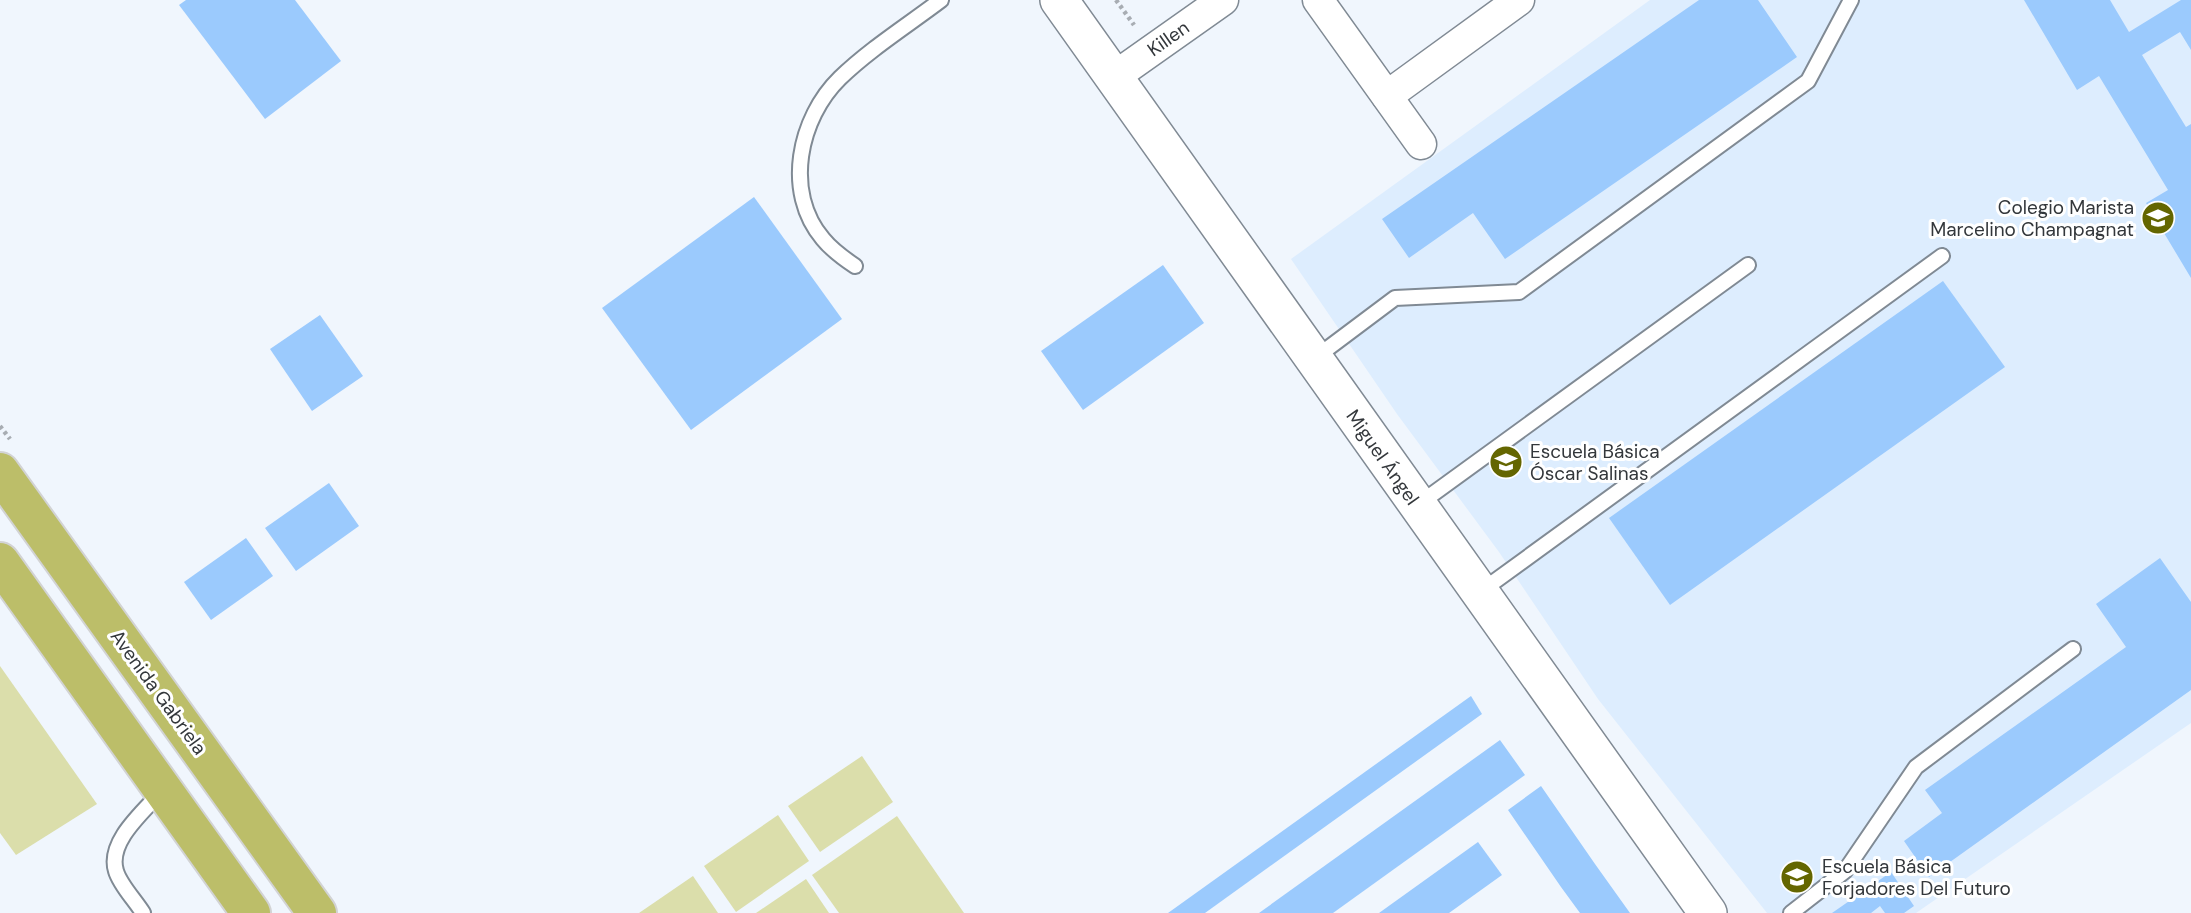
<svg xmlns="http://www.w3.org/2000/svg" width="2191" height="913" font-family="'DM Sans',sans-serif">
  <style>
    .built { fill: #ddedfe }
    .green { fill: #dbdeab }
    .building { fill: #9bcafd }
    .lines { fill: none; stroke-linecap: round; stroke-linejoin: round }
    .service-casing { stroke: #808a94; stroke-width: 18 }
    .minor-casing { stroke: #808a94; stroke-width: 33 }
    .tertiary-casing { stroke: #808a94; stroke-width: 40 }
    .primary-casing { stroke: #d2d3d4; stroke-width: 42 }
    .path { stroke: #a8adb3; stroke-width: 4.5; stroke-dasharray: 3.5 3.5; stroke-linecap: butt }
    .service { stroke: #fff; stroke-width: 14 }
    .minor { stroke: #fff; stroke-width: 30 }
    .tertiary { stroke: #fff; stroke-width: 37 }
    .primary { stroke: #bcbe69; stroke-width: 38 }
    .labels { text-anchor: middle; stroke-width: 6; stroke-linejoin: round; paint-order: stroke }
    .street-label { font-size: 19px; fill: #33373b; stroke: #fff }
    .poi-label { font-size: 19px; fill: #33373b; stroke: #fff; text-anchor: start }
  </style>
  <rect width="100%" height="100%" fill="#f0f6fd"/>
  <!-- built -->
  <path class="built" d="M1650,0H2191V723L1916,913H1767L1598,699L1499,552L1397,414L1291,259Z"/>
  <!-- green -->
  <g class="green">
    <path d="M0,666L97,804L16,855L0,833Z"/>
    <path d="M862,756L893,802L820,852L788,806Z"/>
    <path d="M778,815L809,861L736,912L704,866Z"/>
    <path d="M897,816L964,913H839L812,875Z"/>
    <path d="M693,876L718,913H639Z"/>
    <path d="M806,879L829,913H756Z"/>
  </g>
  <!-- building -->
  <g class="building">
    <path d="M186,0H295L341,61L265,119L179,5Z"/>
    <path d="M1699,0H1758L1797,57L1505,259L1473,213L1409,258L1382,219Z"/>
    <path d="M2024,0H2110L2129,32L2181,0H2191V50L2180,32L2142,55L2186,127L2191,124V278L2146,203L2168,190L2099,76L2077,90Z"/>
    <path d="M754,197L842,319L691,430L602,308Z"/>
    <path d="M1163,265L1204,323L1083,410L1041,351Z"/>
    <path d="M1943,281L2005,367L1670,605L1609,518Z"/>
    <path d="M320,315L363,376L312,411L270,349Z"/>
    <path d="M329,483L359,526L296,571L265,528Z"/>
    <path d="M246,538L273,576L211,620L184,582Z"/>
    <path d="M2160,558L2191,602V690L1929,877L1904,841L1942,813L1925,790L2126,647L2096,604Z"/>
    <path d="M1471,696L1482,714L1205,913H1168Z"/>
    <path d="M1500,740L1525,775L1333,913H1259Z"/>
    <path d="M1541,786L1595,864L1630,913H1580L1561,887L1508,810Z"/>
    <path d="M1478,842L1502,875L1449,913H1379Z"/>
    <path d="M1891,872L1914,906L1904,913H1885L1880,906L1871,913H1832Z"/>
  </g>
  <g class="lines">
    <defs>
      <g id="service">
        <path d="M855,266C843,258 832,250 823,239C783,192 799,118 840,78C870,49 908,25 941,0"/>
        <path d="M1315,358L1395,298L1519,292L1808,81L1851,0"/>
        <path d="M1419,504L1748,265"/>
        <path d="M1480,592L1942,256"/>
        <path d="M143,913C135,900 120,885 116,871C107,842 143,812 161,792"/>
        <path d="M1791,913L1845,871L1916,767L2073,649"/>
      </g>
      <g id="minor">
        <path d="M1318,0L1421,144"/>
        <path d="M1114,77L1223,0"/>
        <path d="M1387,96L1519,0"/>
      </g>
      <path id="tertiary" d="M1059,0L1708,913"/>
      <g id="primary">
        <path d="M0,472L317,913"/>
        <path d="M0,562L251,913"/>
      </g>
    </defs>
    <!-- service casing -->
    <use href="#service" class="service-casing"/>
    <!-- minor casing -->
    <use href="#minor" class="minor-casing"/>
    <!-- tertiary casing -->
    <use href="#tertiary" class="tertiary-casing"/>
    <!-- primary casing -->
    <use href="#primary" class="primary-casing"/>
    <!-- path -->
    <g class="path">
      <path d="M1116,0L1134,25"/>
      <path d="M0,426L10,439"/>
    </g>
    <!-- service -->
    <use href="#service" class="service"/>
    <!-- minor -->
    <use href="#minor" class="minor"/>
    <!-- tertiary -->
    <use href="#tertiary" class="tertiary"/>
    <!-- primary -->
    <use href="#primary" class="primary"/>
  </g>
  <!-- icons -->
  <defs>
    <symbol id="school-disc" viewBox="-11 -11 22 22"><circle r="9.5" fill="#646600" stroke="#fff"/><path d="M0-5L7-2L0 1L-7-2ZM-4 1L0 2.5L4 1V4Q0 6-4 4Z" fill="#fff"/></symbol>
  </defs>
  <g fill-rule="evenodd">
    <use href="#school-disc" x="2139" y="199" width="38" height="38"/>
    <use href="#school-disc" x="1487" y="443" width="38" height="38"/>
    <use href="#school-disc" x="1778" y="858" width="38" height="38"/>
  </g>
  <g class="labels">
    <!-- street labels -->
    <g class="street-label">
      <text transform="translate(1168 38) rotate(-35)" y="7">Killen</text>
      <text transform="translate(1383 457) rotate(55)" y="7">Miguel Ángel</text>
      <text transform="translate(159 692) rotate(54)" y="7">Avenida Gabriela</text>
    </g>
    <!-- poi labels -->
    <g class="poi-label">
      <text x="2134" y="214" text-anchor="end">Colegio Marista<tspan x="2134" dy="22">Marcelino Champagnat</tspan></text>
      <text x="1530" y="458">Escuela Básica<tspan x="1530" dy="22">Óscar Salinas</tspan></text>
      <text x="1822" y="873">Escuela Básica<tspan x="1822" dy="22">Forjadores Del Futuro</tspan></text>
    </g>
  </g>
</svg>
